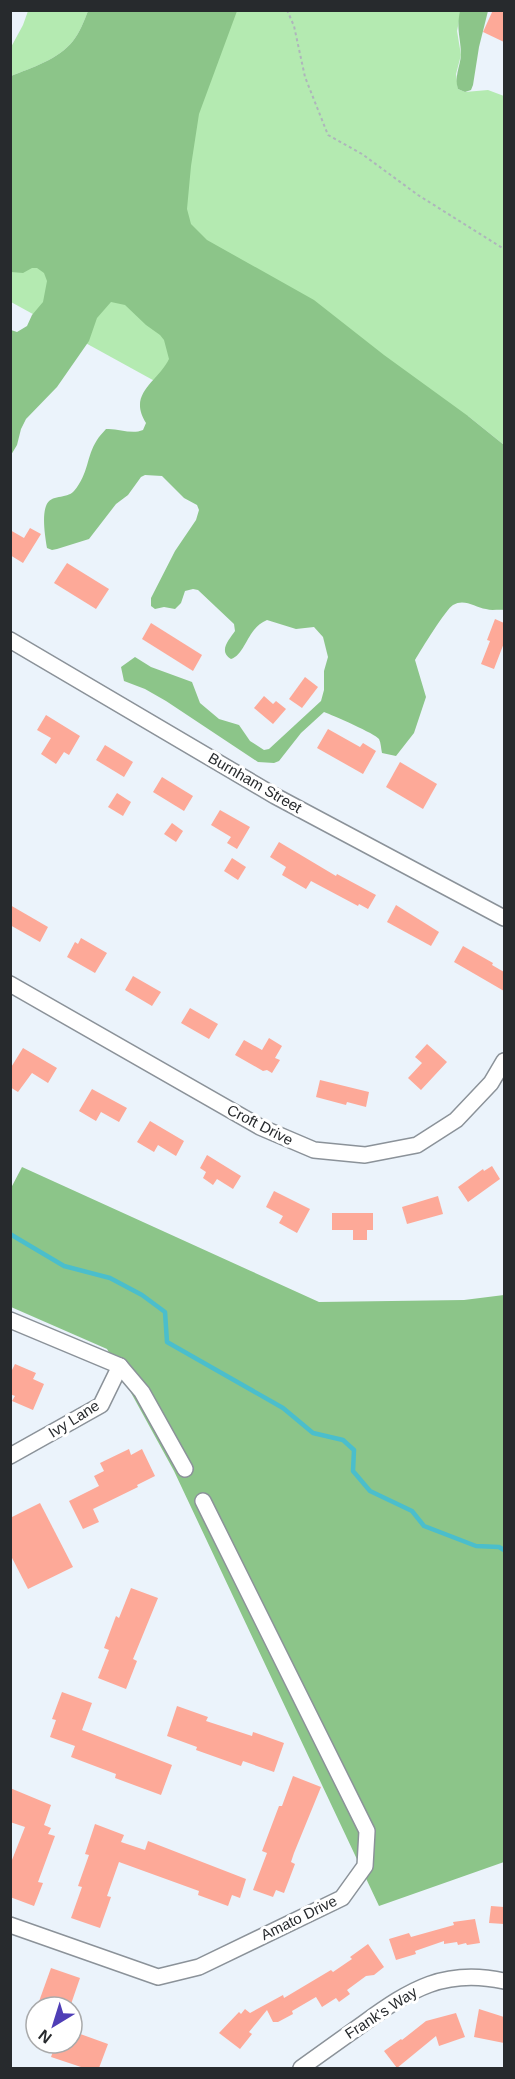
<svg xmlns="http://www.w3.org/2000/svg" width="515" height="2079" font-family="Helvetica,sans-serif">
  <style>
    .green { fill: #b4eab1 }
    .forest { fill: #8cc589 }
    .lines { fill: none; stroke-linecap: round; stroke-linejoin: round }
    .stream { stroke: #4bbecc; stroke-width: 4.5 }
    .building { fill: #fda998 }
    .minor-casing { stroke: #8b9299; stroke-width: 18 }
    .path { stroke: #aeb5bb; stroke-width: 2; stroke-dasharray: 3 3; stroke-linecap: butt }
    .minor { stroke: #fff; stroke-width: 15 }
    .labels { text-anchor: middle; stroke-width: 6; stroke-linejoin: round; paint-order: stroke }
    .street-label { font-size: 15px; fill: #272a2d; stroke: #fff }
  </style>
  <rect width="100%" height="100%" fill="#ebf3fb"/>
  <!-- green -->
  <g class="green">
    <path d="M28,11H88C84,21 80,32 73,41C59,59 31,68 11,76L10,49L23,25Z"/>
    <path d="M90,11H461L457,31L461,55L456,74L458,89L465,92L488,90L504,96V445L468,416L360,494L11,302V252Z"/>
  </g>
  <!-- forest -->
  <g class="forest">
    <path d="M88,11H237L199,114L191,166L187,209L191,224L207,240L314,300L384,355L468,416L504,445V610C498,609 492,611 486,609C475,607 464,598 453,605C446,609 421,650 415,660L426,697L414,733L396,756L382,753C381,749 381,743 379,739C376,734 332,715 324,712L301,733L279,761L274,763L258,762L166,701L145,689L124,681L121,667L135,657L151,667L192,682L200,703L219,719L239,725L250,741L264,750L269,749L321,701L324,690V671L328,657L323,637L314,627L296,629L267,620C247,628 246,654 231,659C218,651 229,640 235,631L234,624L198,590L193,589L185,591L181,603L175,609L164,607L155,609L151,606V598L175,551L196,520L199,510L197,505L184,498L162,476L145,475L141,477L128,495L116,504L89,539L57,549L52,550L47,548C45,536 42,517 46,506C51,493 66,500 74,491C89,473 86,457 97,440C99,436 103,433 106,429C119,428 131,435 143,430L146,423C127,393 158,382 169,359L164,340L160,335L146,325L125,305L111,302L97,318L89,341L57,387L26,419L21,429L17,445L11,455V330L17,332L27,326L32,315L43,302L47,281L44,273L37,268H32L23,273L11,272V76C31,68 59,59 73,41C80,32 84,21 88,11Z"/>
    <path d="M460,11H488L479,47L473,85L471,90L465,92L458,89C454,77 460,67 461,55C461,38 456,30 460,11Z"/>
    <path d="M22,1167L319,1302L464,1300L504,1295V1862L379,1906L174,1471L107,1349L11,1307V1188Z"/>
  </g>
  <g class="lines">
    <!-- stream -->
    <path class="stream" d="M10,1234L64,1266L110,1278L142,1295L165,1312L167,1342L283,1408L313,1433L343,1440L354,1450L353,1471L370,1491L412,1511L424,1526L476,1546L499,1547L504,1550"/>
  </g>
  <!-- building -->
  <g class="building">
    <path d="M493,10H504V42L483,32Z"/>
    <path d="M30,528L41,534L23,563L10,555V530L24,538Z"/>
    <path d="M67,563L109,589L96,609L54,583Z"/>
    <path d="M495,619L504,623V643L494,669L481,664L490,641L487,640Z"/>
    <path d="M151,623L202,655L193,671L142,639Z"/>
    <path d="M305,677L318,687L302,708L289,699Z"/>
    <path d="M264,696L273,704L276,701L286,709L273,724L254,708Z"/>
    <path d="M46,715L80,736L69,755L64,752L56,764L41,754L51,738L37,730Z"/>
    <path d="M328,729L360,747L363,743L376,751L363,774L317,748Z"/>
    <path d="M105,745L133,762L124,777L96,760Z"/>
    <path d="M400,762L437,784L423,809L386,787Z"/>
    <path d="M162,777L193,796L184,811L153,792Z"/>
    <path d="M117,793L131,802L123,816L108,807Z"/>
    <path d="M220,810L250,827L237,849L227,843L231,837L211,825Z"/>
    <path d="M172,823L183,831L176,842L164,834Z"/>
    <path d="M279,842L336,876L337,874L376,895L368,909L359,904L358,906L311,881L306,889L282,875L286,867L270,857Z"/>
    <path d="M232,858L246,867L238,880L224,871Z"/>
    <path d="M10,905L48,927L40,942L10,925Z"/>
    <path d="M396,905L439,932L431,946L387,922Z"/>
    <path d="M81,938L107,953L95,973L67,957L75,942L78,944Z"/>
    <path d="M463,946L493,963L492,965L504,972V991L454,962Z"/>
    <path d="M133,976L161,992L152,1006L125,990Z"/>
    <path d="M190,1008L218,1024L209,1039L181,1023Z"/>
    <path d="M269,1038L282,1046L275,1058L280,1060L272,1073L267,1070L263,1071L235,1055L244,1040L262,1050Z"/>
    <path d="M427,1044L447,1062L421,1090L408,1078L422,1063L415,1057Z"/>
    <path d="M23,1048L57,1068L48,1083L32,1073L18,1092L10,1087V1069Z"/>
    <path d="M320,1080L369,1092L366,1107L347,1102L346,1105L316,1097Z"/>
    <path d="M92,1089L127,1108L119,1122L101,1112L96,1121L79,1111Z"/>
    <path d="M150,1121L184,1141L176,1156L158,1145L154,1152L137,1142Z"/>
    <path d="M207,1155L241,1176L233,1189L217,1179L213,1185L203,1178L206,1172L200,1168Z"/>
    <path d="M492,1166L500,1179L468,1202L458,1187L483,1169L484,1171Z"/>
    <path d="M274,1191L310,1209L297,1233L279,1223L283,1216L266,1207Z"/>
    <path d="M438,1196L443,1214L407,1224L402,1207Z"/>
    <path d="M332,1213H373V1230H367V1240H353V1230H332Z"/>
    <path d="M15,1364L36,1373L33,1379L44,1384L33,1410L12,1401L15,1396L10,1394V1374Z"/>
    <path d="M129,1449L131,1455L142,1449L155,1476L137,1485L138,1487L93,1509L99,1522L83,1529L69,1501L99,1486L94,1476L104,1471L100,1463Z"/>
    <path d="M40,1503L73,1567L28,1589L10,1554V1518Z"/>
    <path d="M131,1588L158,1598L133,1659L137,1661L126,1689L98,1678L109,1650L104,1648L116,1616L119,1618Z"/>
    <path d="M62,1692L92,1703L82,1730L172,1765L161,1795L115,1778L116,1774L71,1757L75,1746L50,1737L56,1720L52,1719Z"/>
    <path d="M177,1706L208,1717L206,1721L252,1736L253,1732L284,1743L274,1772L243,1761L241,1766L196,1750L197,1747L167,1736Z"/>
    <path d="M293,1776L321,1787L294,1853L291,1862L295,1864L284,1893L276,1890L273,1897L253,1890L267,1853L262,1851L279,1806H282Z"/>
    <path d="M10,1788L51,1805L44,1825L51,1828L48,1834L55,1836L38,1882L43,1883L34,1906L10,1897V1865L25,1827L10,1822Z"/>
    <path d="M95,1824L124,1835L121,1842L145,1850L148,1841L246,1879L240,1898L232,1895L228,1906L198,1895L199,1891L119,1862L107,1896L111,1897L100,1928L71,1918L82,1887L78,1886L89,1855L85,1854Z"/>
    <path d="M491,1906L504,1907V1924L489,1923Z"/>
    <path d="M475,1919L480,1943L467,1945L466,1943L458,1945L457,1942L444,1944V1941L415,1951L416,1954L396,1960L389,1939L409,1933L411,1937L454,1925L453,1922Z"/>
    <path d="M368,1944L384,1967L374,1975L366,1976L347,1990L350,1994L339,2002L336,1998L322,2007L316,1997L292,2011L293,2014L278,2022H273L267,2010L249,2032L252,2034L240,2049L219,2033L239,2012L241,2014L245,2009L250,2013L283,1995L284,1998L331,1970L333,1972L352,1959L350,1957Z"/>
    <path d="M51,1968L80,1978L70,2007H37Z"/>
    <path d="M479,2009L504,2017V2043L474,2037Z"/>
    <path d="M456,2013L465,2037L439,2046L436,2036L397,2068L384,2051L401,2039L402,2040L426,2021Z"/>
    <path d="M72,2031L108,2044L99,2068H84L51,2057L56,2043H72Z"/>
  </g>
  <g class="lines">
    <defs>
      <g id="minor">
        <path d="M10,640L275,796L504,918"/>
        <path d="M10,984L260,1127L314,1150L365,1155L417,1145L456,1120L491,1083L504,1061"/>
        <path d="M10,1320L120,1366L142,1392L185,1469"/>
        <path d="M10,1456L101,1405L120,1366"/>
        <path d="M10,1925L158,1977L199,1967L342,1898L365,1866L367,1831L203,1501"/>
        <path d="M301,2068C322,2053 343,2038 364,2023C411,1989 445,1968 504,1981"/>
      </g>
    </defs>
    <!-- minor casing -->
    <use href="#minor" class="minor-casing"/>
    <!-- path -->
    <path class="path" d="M287,10L294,26L305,77L328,135L362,154L418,195L504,249"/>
    <!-- minor -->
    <use href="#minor" class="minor"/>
  </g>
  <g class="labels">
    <!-- street labels -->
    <g class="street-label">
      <text transform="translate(255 783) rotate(30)" y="5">Burnham Street</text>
      <text transform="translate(260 1125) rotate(27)" y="5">Croft Drive</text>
      <text transform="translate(74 1419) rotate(-32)" y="5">Ivy Lane</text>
      <text transform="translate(299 1918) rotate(-26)" y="5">Amato Drive</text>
      <text transform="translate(381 2013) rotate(-33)" y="5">Frank's Way</text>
    </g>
  </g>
  <!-- border -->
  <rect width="515" height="2079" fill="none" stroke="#272a2d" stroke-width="24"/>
  <!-- north arrow -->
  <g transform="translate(54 2025) rotate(218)"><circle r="28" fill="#ffffff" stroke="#a9aaab" stroke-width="1.5"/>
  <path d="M0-4.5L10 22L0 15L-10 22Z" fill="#4f3eb6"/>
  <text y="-9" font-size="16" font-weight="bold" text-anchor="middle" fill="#272a2d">N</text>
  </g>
</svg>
